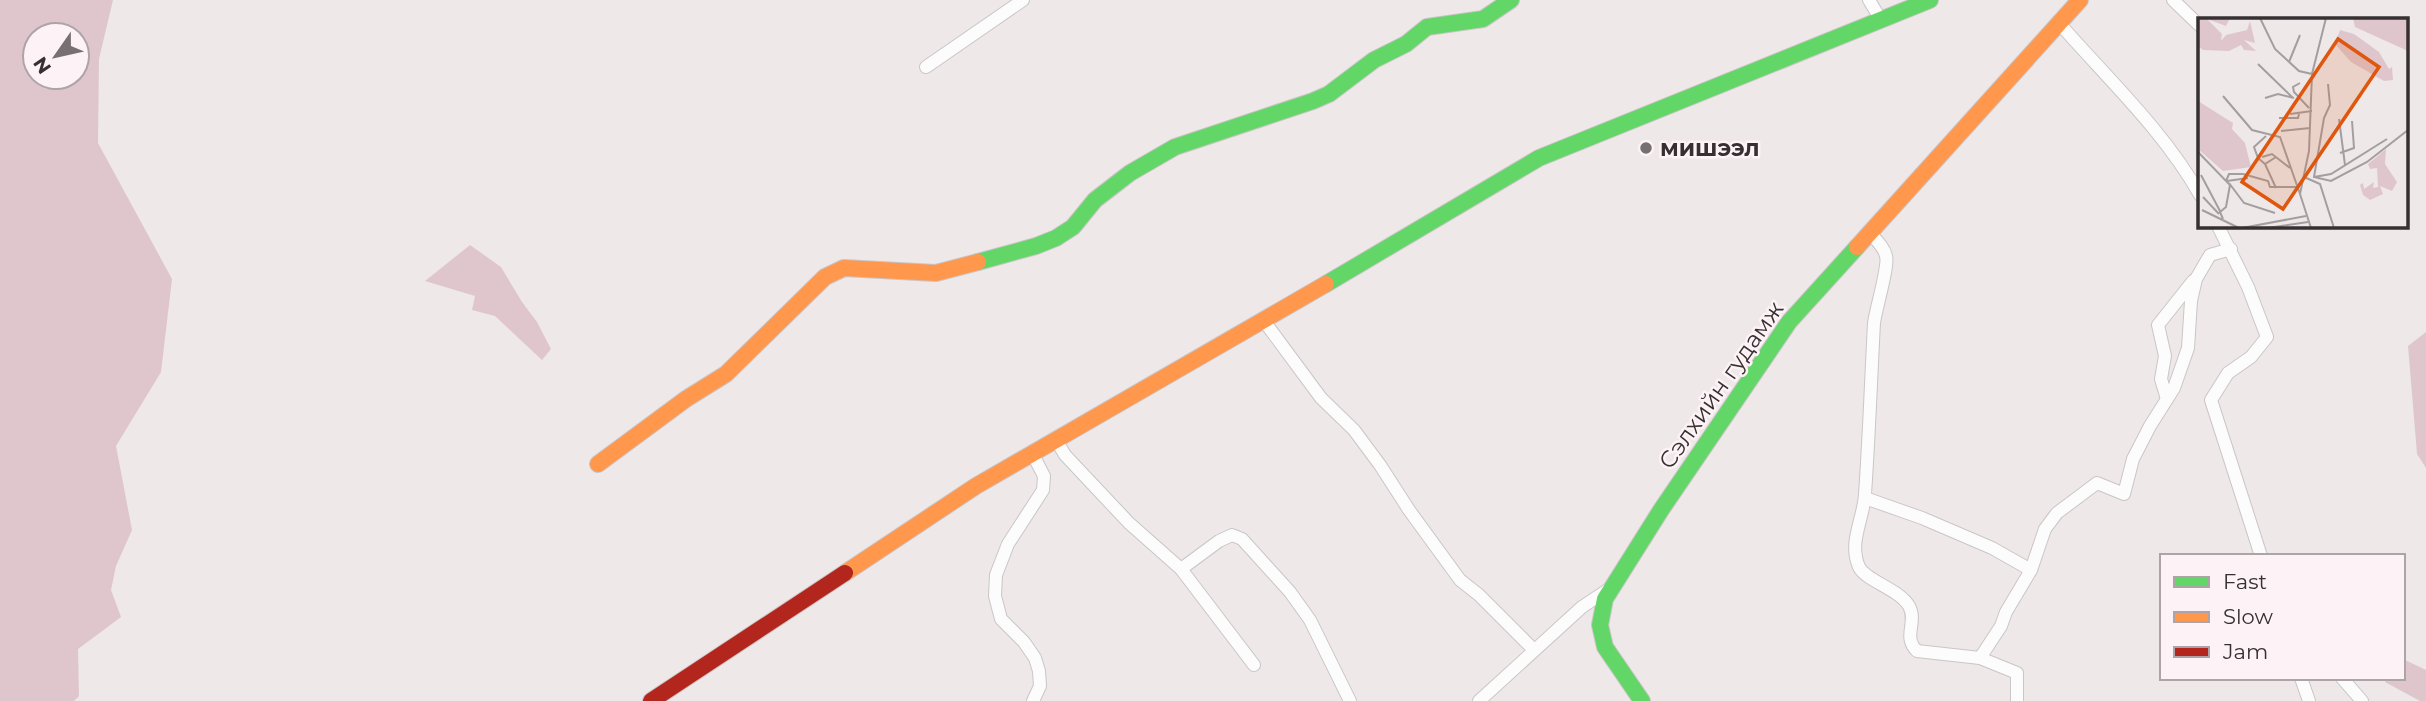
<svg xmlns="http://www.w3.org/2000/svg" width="2426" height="701" font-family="Montserrat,sans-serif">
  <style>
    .green { fill: #dfc6cc; fill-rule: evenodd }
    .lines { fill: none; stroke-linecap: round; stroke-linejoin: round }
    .street-casing { stroke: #cac5c6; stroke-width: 14 }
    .fast-casing { stroke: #cac5c6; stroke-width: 18 }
    .slow-casing { stroke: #cac5c6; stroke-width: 18 }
    .jam-casing { stroke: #cac5c6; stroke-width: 18 }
    .street { stroke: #fcfcfc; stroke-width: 12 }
    .fast { stroke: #63d668; stroke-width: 16 }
    .slow { stroke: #ff974d; stroke-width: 16 }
    .jam { stroke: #b3261e; stroke-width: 16 }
    .poi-dot { fill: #767072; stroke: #fdf2f5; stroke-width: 2.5 }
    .labels { text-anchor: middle; stroke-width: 5; stroke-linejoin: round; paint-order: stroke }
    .poi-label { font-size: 23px; font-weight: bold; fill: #363032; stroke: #fdf2f5; text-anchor: start }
    .street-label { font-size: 23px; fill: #363032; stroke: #fdf2f5 }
    .inset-road { fill: none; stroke: #a49ea0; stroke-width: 2 }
    .view { fill: #df570e; fill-opacity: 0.15; stroke: #df570e; stroke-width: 3.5 }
    .inset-edge { fill: none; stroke: #363032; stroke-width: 3.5 }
  </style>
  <rect width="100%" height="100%" fill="#eee8e9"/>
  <!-- green -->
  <g class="green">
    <path d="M0,0H113L99,59L98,143L172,279L161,372L116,446L132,530L116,566L111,590L121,617L78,649L79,696L74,701H0ZM77,35V77H35V35Z"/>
    <path d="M470,245L501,267L522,302L537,322L551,349L542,360L495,316L472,310L475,296L425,281Z"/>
    <path d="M2426,332V468L2417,454L2408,346Z"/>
    <path d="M2403,659L2426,670V701H2420L2385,682L2387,678H2403Z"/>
  </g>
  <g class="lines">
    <defs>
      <g id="street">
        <path d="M1869,0L1881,20"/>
        <path d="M2173,0L2200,26"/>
        <path d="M2059,23C2107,78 2164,131 2200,195"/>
        <path d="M926,67L1023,0"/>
        <path d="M2218,226L2248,287L2267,337L2251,357L2228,373L2211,400L2261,556"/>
        <path d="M1870,233C1876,240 1884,247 1886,256C1889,266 1876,308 1874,323C1871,380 1869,437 1865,494C1864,518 1848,542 1859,567C1866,581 1899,589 1909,606C1918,622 1902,637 1917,651L1980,658L2017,673V701"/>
        <path d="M1264,321L1321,398L1354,430L1380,465L1409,510L1460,580L1479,595L1530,646"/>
        <path d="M2167,399L2161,379L2165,356L2158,325L2193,281"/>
        <path d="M1056,440L1065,455L1129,523L1181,569L1254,665"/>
        <path d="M1865,498L1922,518L1992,548L2031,570L2006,612L2001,626L1980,658"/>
        <path d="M1181,569L1219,541L1232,535L1242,539L1290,592L1310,620L1350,701"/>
        <path d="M2031,570L2045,529L2057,513L2097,483L2124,494L2133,459L2150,426L2174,388L2188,348L2191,301L2196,279L2210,255L2231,249"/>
        <path d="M2301,678L2309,701"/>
        <path d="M2342,678L2362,701"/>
        <path d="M1033,701L1040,686L1039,671L1035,658L1024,642L1001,619L995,596L996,575L1008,544L1043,490L1044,476L1033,455"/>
        <path d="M1479,701L1582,607L1609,589"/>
      </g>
      <g id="fast">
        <path d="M978,262L1036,246L1056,238L1073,227L1095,200L1130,173L1175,147L1313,101L1329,94L1374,60L1406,44L1427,27L1483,19L1511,0"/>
        <path d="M1326,284L1539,158L1930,0"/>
        <path d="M1642,701L1605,647L1600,625L1605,599L1661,510L1789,322L1857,247"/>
      </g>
      <g id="slow">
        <path d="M1857,247L2080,0"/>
        <path d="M598,464L686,399L726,374L825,277L844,268L936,273L978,262"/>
        <path d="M845,573L976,486L1326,284"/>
      </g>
      <path id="jam" d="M651,701L845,573"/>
    </defs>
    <!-- street casing -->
    <use href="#street" class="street-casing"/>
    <!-- fast casing -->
    <use href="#fast" class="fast-casing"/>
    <!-- slow casing -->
    <use href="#slow" class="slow-casing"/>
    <!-- jam casing -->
    <use href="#jam" class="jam-casing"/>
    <!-- street -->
    <use href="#street" class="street"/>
    <!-- fast -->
    <use href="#fast" class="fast"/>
    <!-- slow -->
    <use href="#slow" class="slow"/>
    <!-- jam -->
    <use href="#jam" class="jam"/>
  </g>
  <!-- markers -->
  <circle class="poi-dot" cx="1646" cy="148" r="7"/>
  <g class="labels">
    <!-- poi labels -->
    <g class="poi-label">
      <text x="1660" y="156">мишээл</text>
    </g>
    <!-- street labels -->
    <g class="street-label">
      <text transform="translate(1721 385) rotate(-55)" y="8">Сэлхийн гудамж</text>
    </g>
  </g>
  <!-- overview -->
  <g transform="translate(2198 18)">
    <rect width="210" height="210" fill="#eee8e9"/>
    <path d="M0,0H32L28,8L9,1L24,16L23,23L28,17L49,12L52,3L57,25L46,22L58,33L46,32L43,27L31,33L5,32L0,28ZM155,0H210V33L157,9ZM142,12L156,16L181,34L191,51L194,49L195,62L186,63L153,44L137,26ZM0,83L35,105L34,111L47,125L53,149L25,153L0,131ZM188,131L187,146L199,164L194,173L182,168L185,176L172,182L165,177L162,167L165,165L166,171L176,164L175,170L180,169L179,150L172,151L170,146Z" fill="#dfc6cc"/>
    <path class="inset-road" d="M62,0L77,31L101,53L114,56M91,44L102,17M60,46L95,80M102,65L95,69L96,74L111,90M130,66L132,87L126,100L116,159L133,163L169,144L210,112M25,78L54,112L82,119L102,176M67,80L80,76L96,80M92,96L114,93M81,100H100L101,96M141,101L147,147M83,113L112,110M68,118L56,129L60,140L67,146L78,139M0,134L32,167L28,189L22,194L25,201M142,135L156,130L154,103M64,139L74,136L92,150M67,146L78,170M3,157L22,193M106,159L122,166L136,210M116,159L133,156L189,121M28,163L31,156H45L70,163L72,169H98M29,163L50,160M31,165L46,185L77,195M5,179L21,196M4,192L41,210M44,210L108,198M69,210L110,204M113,210L102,176L111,133L114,56L128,0"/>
    <path class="view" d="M140,21L181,49L85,191L44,164Z"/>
    <rect width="210" height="210" class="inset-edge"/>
  </g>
  <!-- legend -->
  <rect x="2160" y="554" width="245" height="126" fill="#fdf2f5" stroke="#ada4a7" stroke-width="2"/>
  <rect x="2174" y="577" width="35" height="10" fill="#63d668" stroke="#ada4a7" stroke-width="2"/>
  <text x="2223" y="589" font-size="21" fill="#363032">Fast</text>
  <rect x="2174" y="612" width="35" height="10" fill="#ff974d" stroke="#ada4a7" stroke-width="2"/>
  <text x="2223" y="624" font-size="21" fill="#363032">Slow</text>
  <rect x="2174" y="647" width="35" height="10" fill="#b3261e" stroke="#ada4a7" stroke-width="2"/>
  <text x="2223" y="659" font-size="21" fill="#363032">Jam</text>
  <!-- north arrow -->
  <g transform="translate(56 56) rotate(236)"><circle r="33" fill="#fdf2f5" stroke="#ada4a7" stroke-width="2"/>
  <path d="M0-5L12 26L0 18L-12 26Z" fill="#767072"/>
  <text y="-10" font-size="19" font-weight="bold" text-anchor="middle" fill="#363032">N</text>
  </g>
</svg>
